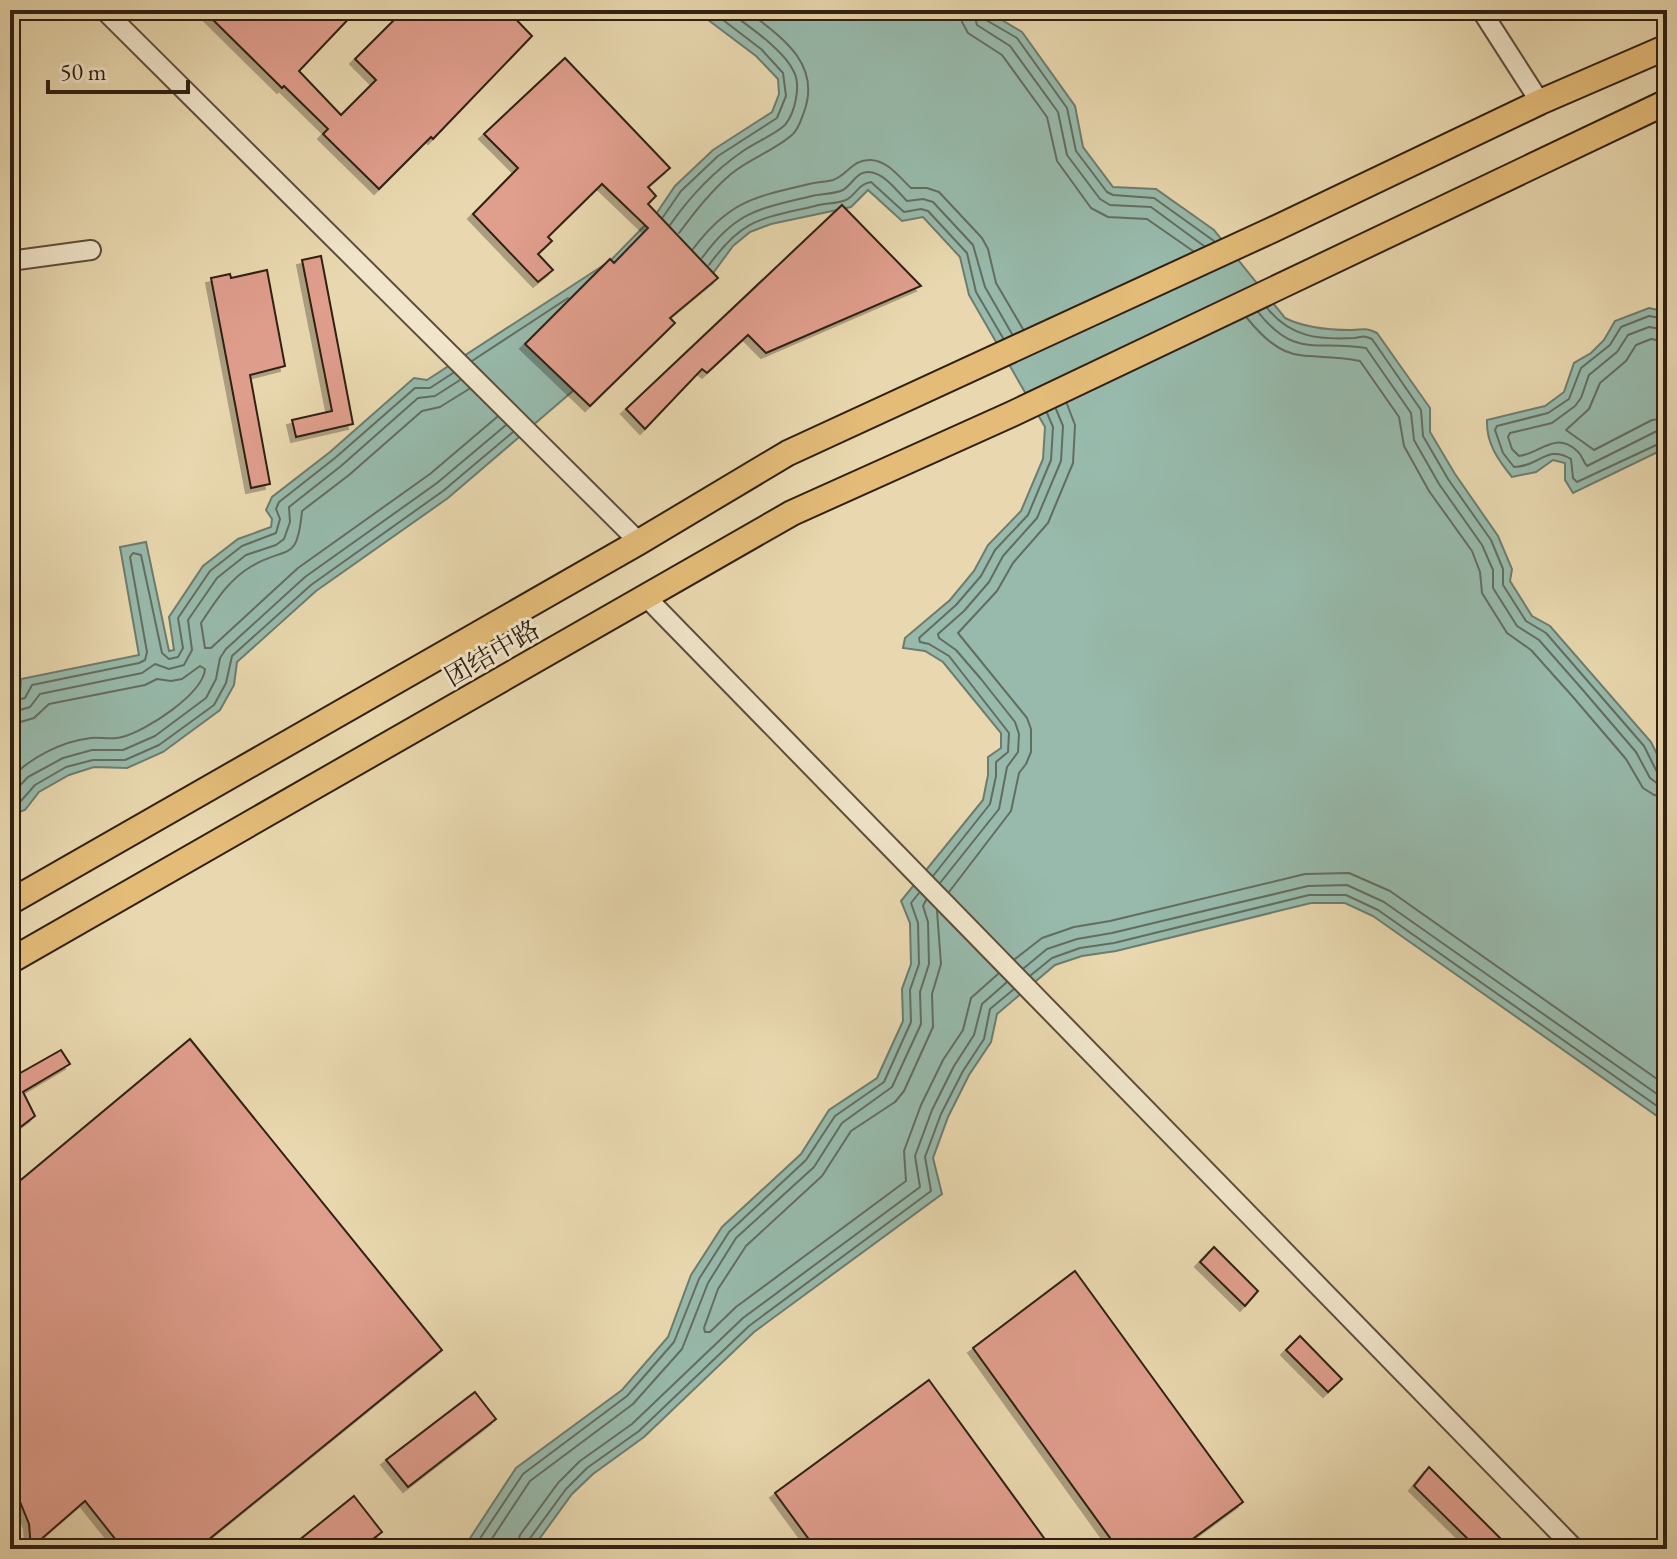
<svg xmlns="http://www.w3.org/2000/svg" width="1677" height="1559" font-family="'EB Garamond','Noto Serif SC',serif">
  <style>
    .water { fill: #97baac; stroke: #6d7c6e; stroke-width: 2 }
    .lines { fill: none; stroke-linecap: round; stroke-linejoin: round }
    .shore { stroke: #636d5f; stroke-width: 2 }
    .building { fill: #e09e8d; stroke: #2f2012; stroke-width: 2; filter: url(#shadow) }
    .minor-casing { stroke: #5e4e39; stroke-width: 22 }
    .major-casing { stroke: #2f2012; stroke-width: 28 }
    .minor { stroke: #f1e6cb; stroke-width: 18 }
    .major { stroke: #e4bc78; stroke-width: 24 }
    .labels { text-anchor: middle; stroke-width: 6; stroke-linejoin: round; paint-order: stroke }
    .street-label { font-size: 26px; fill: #2f2012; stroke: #f1e6cb }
  </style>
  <defs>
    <filter id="shadow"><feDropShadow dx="-5" dy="5" stdDeviation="0" flood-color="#0004"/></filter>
  </defs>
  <rect width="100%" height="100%" fill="#e9d8af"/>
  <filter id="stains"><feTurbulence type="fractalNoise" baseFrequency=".0025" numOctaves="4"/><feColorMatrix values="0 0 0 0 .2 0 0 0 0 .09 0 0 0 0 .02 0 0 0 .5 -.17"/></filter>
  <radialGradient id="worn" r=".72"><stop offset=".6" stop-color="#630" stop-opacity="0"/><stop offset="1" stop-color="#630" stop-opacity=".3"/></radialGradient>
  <!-- water -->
  <g class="water">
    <path d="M695,10H985L1022,32L1075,106L1083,147L1113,187L1156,189L1214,230L1285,318C1305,328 1329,330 1351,330C1363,330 1366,327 1377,333L1430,408V432L1455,474L1498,536L1512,569L1510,581L1532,616L1550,626L1651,742L1667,774V1123L1373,916L1345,903H1311L1116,951L1082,956L1055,965L997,1014L991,1042L969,1075L948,1117L933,1158L942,1194L754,1332L644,1437L593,1474L572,1494L532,1549H463L516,1468L622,1390L668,1337L691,1275L722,1227L801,1154L829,1110L877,1078L903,1021L902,989L911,964L910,923L901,901L983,800L988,775V757L1001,748V733L943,662L925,651L903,648L905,638L950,600L974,571L988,545L1021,511L1043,459L1045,427L969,295L960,257L923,217L902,221L868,190L851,207L771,224L750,232L733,246L705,284L588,378L448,498L316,591L237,662L234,685L220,710L163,752L127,768L94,767L69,775L39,792L25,810L10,815V696L20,692L21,679L139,655L120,547L146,542L169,651L174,650L169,617L203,566L238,539L271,527L272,519L266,510L272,497L330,452L414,378L427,380L610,261L656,214L675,186L713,150L772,112L779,94L778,79L756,56Z"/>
    <path d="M1649,308L1667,312V443L1662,450L1573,493L1565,480V463L1553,460L1536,472L1512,477C1498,460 1486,443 1487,420L1545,406L1564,392L1574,363L1591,353L1604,340L1615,321Z"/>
  </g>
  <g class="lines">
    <!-- shore -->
    <g class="shore">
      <path d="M961,10L962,22L968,33L1002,55L1047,117L1057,161L1091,208L1108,217L1147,219L1193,251"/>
      <path d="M973,10L977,25L1010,46L1058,112L1067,155L1100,199L1110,205L1151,207L1204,246"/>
      <path d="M983,10L986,20L1017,38L1067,108L1076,151L1107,192L1113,195L1154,198L1214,241"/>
      <path d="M663,217L681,191L718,156L777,118L786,96L783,73L761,49L710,10"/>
      <path d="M670,225C691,195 714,171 743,151C756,142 774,135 785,125C795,113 801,86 794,72C784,49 746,25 727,10"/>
      <path d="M679,233C695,212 710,192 731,174C750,158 776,150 793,134C799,128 801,120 804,112C822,63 780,36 746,10"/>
      <path d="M693,249C729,201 754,197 809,184C817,182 826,182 833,180C848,175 852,159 871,160C888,161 899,177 911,188H927L939,192L982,238L988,249L996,283L1023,329"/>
      <path d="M702,258C736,211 758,209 812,196C821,194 835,194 843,190C854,183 858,168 874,173C886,176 898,192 907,201L923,199L933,202L973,245L985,287L1012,334"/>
      <path d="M709,265C743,218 760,219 815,206C824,203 837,204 846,200C856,195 858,184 871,182L904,212L921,209L928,211L967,253L976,292L1003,338"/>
      <path d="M1267,308C1290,337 1318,340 1354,338C1362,337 1364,335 1372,339L1421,410L1423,436L1448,479L1491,540L1503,569V585L1526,621L1546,633L1644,746L1657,772L1667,775"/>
      <path d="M1258,312C1295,359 1316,340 1366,348L1411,413L1414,440L1439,484L1482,545L1493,570V588L1517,626L1539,640L1582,689L1636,752L1650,778L1658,784L1667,785"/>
      <path d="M1247,318C1289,370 1304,350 1360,361L1399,417L1404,446L1429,491L1472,551L1480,572L1482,593L1507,633L1531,650L1573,697L1626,759L1643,788L1654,795L1667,797"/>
      <path d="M1667,319L1649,316L1621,327L1610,345L1581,368L1569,399L1548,413L1497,426L1495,430L1503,453L1514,467C1539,467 1547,444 1571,459L1573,478L1577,482L1667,440"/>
      <path d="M1667,330L1649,327L1628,335L1617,352L1589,375L1581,398L1575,406L1552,423L1510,433L1508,437L1512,449L1519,456C1539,454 1555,431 1576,450C1582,454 1583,462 1587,466L1657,431L1667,430"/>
      <path d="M1667,342L1651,339L1636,345L1626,361L1600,383L1589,409L1566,430L1594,450L1652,420L1667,418"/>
      <path d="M472,361L568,298"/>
      <path d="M469,389L440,407L422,411L349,475L302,511C297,564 288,545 252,566C229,579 215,602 201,623L205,648H211L298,568L430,474L497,417"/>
      <path d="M10,702L25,698L32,685L139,663L145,660L147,652L130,557L133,553L141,555L162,653L169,659L178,657L183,648L178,618L210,571L242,546L276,533L280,519L276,509L279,502L335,458L415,388H430L453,373"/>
      <path d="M10,713L30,707L40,694L142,673L155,664L169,669L184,665L192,650L188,620L217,578L246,555L276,545L284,539L290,522L289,507L341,466L418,398L435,396L460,380"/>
      <path d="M10,725L34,718L49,704L145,685L157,679L171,681L182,679L200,666L205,669C203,694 146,731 122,737C112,740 101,737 91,738C63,741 28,758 10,780"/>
      <path d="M10,796L28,777L63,758L92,750H123L155,736L206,698L216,679L220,658L226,649L305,577L437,483L506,425"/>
      <path d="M10,806L20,802L35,785L66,767L93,760H125L159,745L214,705L226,683L232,656L311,585L443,491L513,432"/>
      <path d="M933,876L990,804L996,776V762L1008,752L1009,733L949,656L929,644L920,642L919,638L956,605L981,576L995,550L1028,515L1051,460L1053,427L1047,413"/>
      <path d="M940,883L999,809L1007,767L1018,752L1019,734L1015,722L981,679L956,650L939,638L938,634L964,611L989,582L1003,556L1037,518L1061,461L1063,426L1056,409"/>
      <path d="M949,892L1011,811L1019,773L1026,764L1031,752V729L1027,718L958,633L997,591L1013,563L1048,523L1073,463L1075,425L1067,404"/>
      <path d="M937,911L941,964L932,994L933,1027L904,1091L895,1102L851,1131L822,1176L746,1246L718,1289L704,1328L705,1332H710L736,1307L906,1181L904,1151L921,1105L943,1060L963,1030L971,998L998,974"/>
      <path d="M1015,959L1042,938L1074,927L1110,921L1305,874L1349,873L1390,891L1667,1086"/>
      <path d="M1024,968L1047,949L1077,939L1112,933L1308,886L1347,885L1384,902L1667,1101"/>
      <path d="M1031,975L1052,958L1080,948L1114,943L1309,895H1346L1378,910L1667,1113"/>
      <path d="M473,1549L523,1474L627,1396L674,1342L699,1279L729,1232L806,1160L835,1116L884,1082L911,1022L910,990L919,964L918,923L911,903L919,893"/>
      <path d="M485,1549L530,1481L633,1404L682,1349L708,1283L736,1238L814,1167L842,1123L892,1087L921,1024L920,992L929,964L928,922L923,906L926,900"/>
      <path d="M516,1549L520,1535L558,1483L580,1461L632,1424L743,1318L920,1187L915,1156L932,1110L954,1066L974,1035L982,1004L1007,982"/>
      <path d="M527,1549L528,1541L566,1489L587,1468L639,1431L749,1326L931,1191L925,1157L941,1114L963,1071L984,1039L990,1009L1014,989"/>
    </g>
  </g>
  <!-- building -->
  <g class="building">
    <path d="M203,10H357L299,71L341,115L376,80L355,59L404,10H507L532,36L433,139L431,137L379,189L323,134L328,129L284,86L282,88Z"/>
    <path d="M565,58L670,168L648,187L656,196L648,204L718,278L670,318L675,323L590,406L525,344L610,259L614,263L648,228L602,184L548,237L552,241L538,254L553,270L538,282L473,214L518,168L484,134Z"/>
    <path d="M842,205L921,286L766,353L748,335L707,373L702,369L645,429L626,409Z"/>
    <path d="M321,256L353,424L296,437L292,420L332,411L302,260Z"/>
    <path d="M267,270L285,366L250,375L270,484L251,488L211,278L230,274L231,278Z"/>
    <path d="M190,1039L442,1350L197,1549H105L116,1540L85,1501L31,1548L29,1524L10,1477V1189Z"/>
    <path d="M61,1050L70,1064L23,1092L35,1116L10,1135V1067L15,1076Z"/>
    <path d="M1214,1247L1258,1291L1245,1306L1200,1262Z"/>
    <path d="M1075,1271L1243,1502L1179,1549H1118L973,1348Z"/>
    <path d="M1300,1336L1342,1379L1328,1392L1286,1350Z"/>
    <path d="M929,1380L1052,1549H816L775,1493Z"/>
    <path d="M475,1392L496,1419L408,1487L386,1460Z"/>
    <path d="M1429,1467L1511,1549H1478L1414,1486Z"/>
    <path d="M354,1496L382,1532L360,1549H288Z"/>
  </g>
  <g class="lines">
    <defs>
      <g id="minor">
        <path d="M104,10L639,542"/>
        <path d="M1481,10L1540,102"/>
        <path d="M10,261L91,250"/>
        <path d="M646,597L1575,1549"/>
      </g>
      <g id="major">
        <path d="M10,902L639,542L788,453L1272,230L1540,102L1667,47"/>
        <path d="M10,961L792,513L1012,414L1667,102"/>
      </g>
    </defs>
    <!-- minor casing -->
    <use href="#minor" class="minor-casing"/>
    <!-- major casing -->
    <use href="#major" class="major-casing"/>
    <!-- minor -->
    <use href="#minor" class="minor"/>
    <!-- major -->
    <use href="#major" class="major"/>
  </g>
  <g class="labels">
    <!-- street labels -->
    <g class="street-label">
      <text transform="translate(492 653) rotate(-30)" y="9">团结中路</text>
    </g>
  </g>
  <!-- margin -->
  <rect width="1677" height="1559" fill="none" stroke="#e9d8af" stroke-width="40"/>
  <rect x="12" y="12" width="1653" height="1535" fill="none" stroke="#2f2012" stroke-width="4"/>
  <rect x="20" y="20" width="1637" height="1519" fill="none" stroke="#2f2012" stroke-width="2"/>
  <!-- scale -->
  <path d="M48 80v12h140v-12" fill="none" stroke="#2f2012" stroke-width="4"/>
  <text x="60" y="80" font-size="24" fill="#2f2012" stroke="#f1e6cb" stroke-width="6" paint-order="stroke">50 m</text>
  <rect width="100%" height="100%" filter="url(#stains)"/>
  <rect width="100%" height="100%" fill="url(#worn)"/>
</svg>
